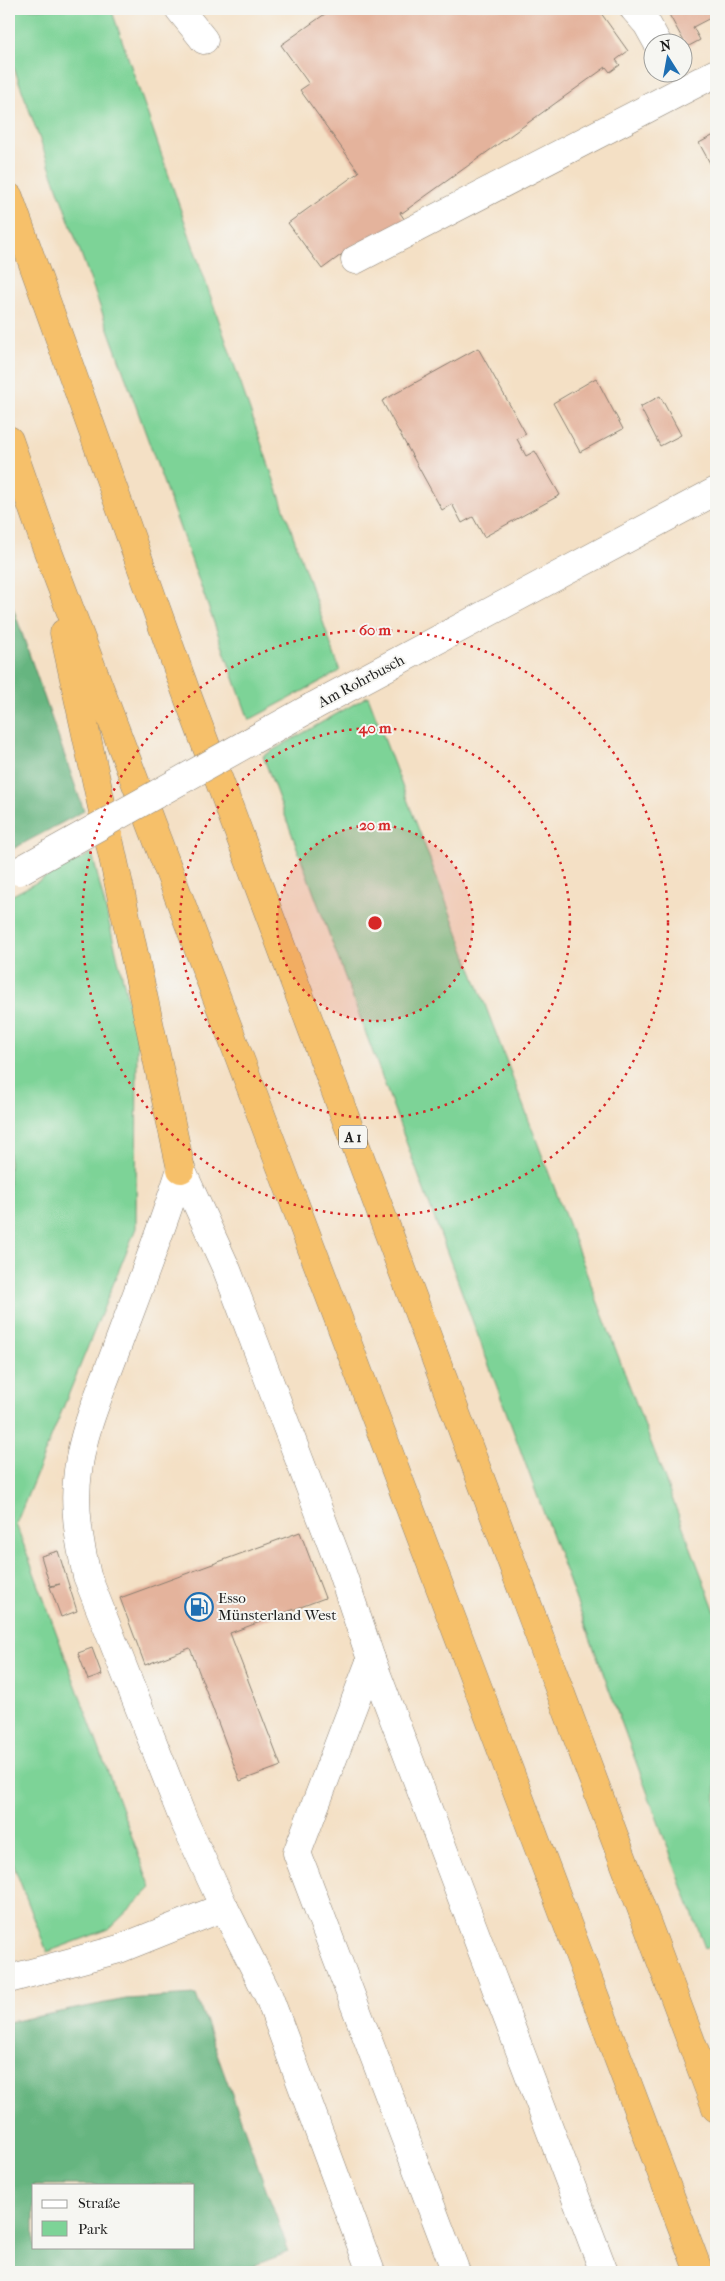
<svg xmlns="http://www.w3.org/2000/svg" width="725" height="2281" font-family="'IM FELL French Canon',serif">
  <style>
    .green { fill: #7dd397; stroke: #4c785a }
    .forest { fill: #66b580; stroke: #41684e; fill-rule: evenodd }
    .building { fill: #e4b39c }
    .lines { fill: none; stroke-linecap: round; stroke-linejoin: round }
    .minor-casing { stroke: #887e70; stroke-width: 29 }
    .highway-casing { stroke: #887e70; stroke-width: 29 }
    .minor { stroke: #fff; stroke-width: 28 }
    .highway { stroke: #f6c06b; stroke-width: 28 }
    .minor-bridge-casing { stroke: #887e70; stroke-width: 29; stroke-linecap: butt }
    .minor-bridge { stroke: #fff; stroke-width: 28 }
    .ring { fill: none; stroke: #d62828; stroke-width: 2.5; stroke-dasharray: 2.5 5 }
    .labels { text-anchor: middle; stroke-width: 4; stroke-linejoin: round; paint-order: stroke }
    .shield { fill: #f6f6f2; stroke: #5d5d5c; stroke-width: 1 }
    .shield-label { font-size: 14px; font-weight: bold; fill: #1c1c1c }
    .street-label { font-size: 15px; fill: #1c1c1c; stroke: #f6f6f2 }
    .poi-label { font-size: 15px; fill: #1c1c1c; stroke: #f6f6f2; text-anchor: start }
    .centre { fill: #d62828; stroke: #f6f6f2; stroke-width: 2.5 }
    .ring-label { font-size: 15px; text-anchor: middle; font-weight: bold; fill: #d62828; stroke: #f6f6f2; stroke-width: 4; stroke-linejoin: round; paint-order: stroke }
  </style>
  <rect width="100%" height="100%" fill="#f6f6f2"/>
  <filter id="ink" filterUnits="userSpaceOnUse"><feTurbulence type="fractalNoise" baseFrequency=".02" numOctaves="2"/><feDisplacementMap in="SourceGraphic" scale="10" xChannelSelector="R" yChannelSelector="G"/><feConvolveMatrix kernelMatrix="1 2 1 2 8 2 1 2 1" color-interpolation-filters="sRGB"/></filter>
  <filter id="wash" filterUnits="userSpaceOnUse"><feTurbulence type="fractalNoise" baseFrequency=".0096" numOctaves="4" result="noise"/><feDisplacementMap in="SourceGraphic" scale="20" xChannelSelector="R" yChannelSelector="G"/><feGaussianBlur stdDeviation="1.12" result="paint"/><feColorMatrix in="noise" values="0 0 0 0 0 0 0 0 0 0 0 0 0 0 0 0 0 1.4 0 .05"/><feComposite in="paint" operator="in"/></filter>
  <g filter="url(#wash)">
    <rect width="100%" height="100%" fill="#f4e0c5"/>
    <!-- green -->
    <g class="green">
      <path d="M9,9H110L113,14L340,671L249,720L9,54Z"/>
      <path d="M368,696L716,1614V1944L705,1948L263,756Z"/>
      <path d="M92,853L137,1037L136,1228L16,1524L151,1888L109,1929L47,1952L9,1853V897Z"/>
    </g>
    <!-- forest -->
    <g class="forest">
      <path d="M9,596L84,811L9,851Z"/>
      <path d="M196,1995L289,2252L237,2272H9V2022L126,1999ZM34,2185H194V2247H34Z"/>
    </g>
    <g id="blocks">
      <!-- building -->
      <g class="building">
        <path d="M332,9H598L628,51L616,60L620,65L610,72L606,67L402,213L401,211L400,213L410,227L356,244L322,269L288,223L359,172L300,90L309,84L281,45Z"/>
        <path d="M666,9H716V15L693,27L700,40L687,47Z"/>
        <path d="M716,134V174L699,143Z"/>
        <path d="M478,348L526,434L517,439L526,456L535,451L560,495L484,537L473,517L462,523L452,504L442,510L382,401Z"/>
        <path d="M596,378L623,429L580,452L553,403Z"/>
        <path d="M660,396L681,435L660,446L640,407Z"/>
        <path d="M300,1532L325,1598L230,1633L281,1766L240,1781L190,1648L145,1665L120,1598Z"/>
        <path d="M58,1551L77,1611L61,1617L50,1587L60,1584L50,1586L41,1556Z"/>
        <path d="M92,1648L102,1675L88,1680L78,1653Z"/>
      </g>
    </g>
  </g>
  <g filter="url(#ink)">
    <use href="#blocks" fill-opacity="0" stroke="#887e70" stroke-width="1"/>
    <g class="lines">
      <defs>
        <g id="minor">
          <path d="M179,9L204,40"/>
          <path d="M634,9L647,24L657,42"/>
          <path d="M355,260L716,73"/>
          <path d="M312,707L716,491"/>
          <path d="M181,1169L227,1270L339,1564L371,1659L604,2272"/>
          <path d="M181,1169C161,1232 137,1293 114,1355C100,1393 83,1430 78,1471C73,1507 79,1541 87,1576L184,1821L224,1907L269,1997L371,2272"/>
          <path d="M371,1659L297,1853L456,2272"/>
          <path d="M9,1979L119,1949L224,1907"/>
        </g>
        <g id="highway">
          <path d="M9,197L186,692L716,2108"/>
          <path d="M9,440L44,541L699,2272"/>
          <path d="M64,633L181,1169"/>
        </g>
      </defs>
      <!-- minor casing -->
      <use href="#minor" class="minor-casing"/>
      <!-- highway casing -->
      <use href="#highway" class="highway-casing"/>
      <!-- minor -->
      <use href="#minor" class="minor"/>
      <!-- highway -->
      <use href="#highway" class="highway"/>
      <defs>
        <path id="minor-bridge" d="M19,871L312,707"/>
      </defs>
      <!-- minor-bridge casing -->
      <use href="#minor-bridge" class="minor-bridge-casing"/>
      <!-- minor-bridge -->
      <use href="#minor-bridge" class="minor-bridge"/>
    </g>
  </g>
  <!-- distance rings -->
  <circle cx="375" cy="923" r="98" fill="#d62828" fill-opacity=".12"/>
  <g class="ring">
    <circle cx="375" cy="923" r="98"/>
    <circle cx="375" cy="923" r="195"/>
    <circle cx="375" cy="923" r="293"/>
  </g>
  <!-- icons -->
  <defs>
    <symbol id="fuel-ring" viewBox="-11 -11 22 22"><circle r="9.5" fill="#f6f6f2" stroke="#1f6fb2" stroke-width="1.5"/><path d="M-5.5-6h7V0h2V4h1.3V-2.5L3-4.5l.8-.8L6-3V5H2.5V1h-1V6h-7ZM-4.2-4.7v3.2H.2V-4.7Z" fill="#1f6fb2"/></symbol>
  </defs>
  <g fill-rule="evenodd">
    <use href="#fuel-ring" x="183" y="1591" width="32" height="32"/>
  </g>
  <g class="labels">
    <!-- shield labels -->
    <rect class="shield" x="339" y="1125.5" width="28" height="23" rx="4"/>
    <g class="shield-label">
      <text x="353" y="1142">A 1</text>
    </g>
    <!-- street labels -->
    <g class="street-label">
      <text transform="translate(361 681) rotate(-28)" y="5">Am Rohrbusch</text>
    </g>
    <!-- poi labels -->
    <g class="poi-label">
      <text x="218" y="1603">Esso<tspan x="218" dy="17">Münsterland West</tspan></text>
    </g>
  </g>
  <circle cx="375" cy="923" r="8" class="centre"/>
  <g class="ring-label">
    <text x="375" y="635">60 m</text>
    <text x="375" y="733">40 m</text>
    <text x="375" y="830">20 m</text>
  </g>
  <!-- margin -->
  <rect width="725" height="2281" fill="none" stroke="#f6f6f2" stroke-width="30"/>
  <!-- legend -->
  <rect x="32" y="2184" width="162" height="65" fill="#f6f6f2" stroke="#9f9f9c"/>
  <rect x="42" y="2200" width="25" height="8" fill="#ffffff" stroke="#9f9f9c"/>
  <text x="78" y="2208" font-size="15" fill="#1c1c1c">Straße</text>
  <rect x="42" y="2221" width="25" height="15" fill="#7dd397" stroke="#9f9f9c"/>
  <text x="78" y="2234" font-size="15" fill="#1c1c1c">Park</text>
  <!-- north arrow -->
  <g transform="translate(668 58) rotate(349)"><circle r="24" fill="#f6f6f2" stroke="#9f9f9c"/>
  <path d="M0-4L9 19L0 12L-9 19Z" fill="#1f6fb2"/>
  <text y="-8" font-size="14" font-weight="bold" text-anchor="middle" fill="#1c1c1c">N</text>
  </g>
</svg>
